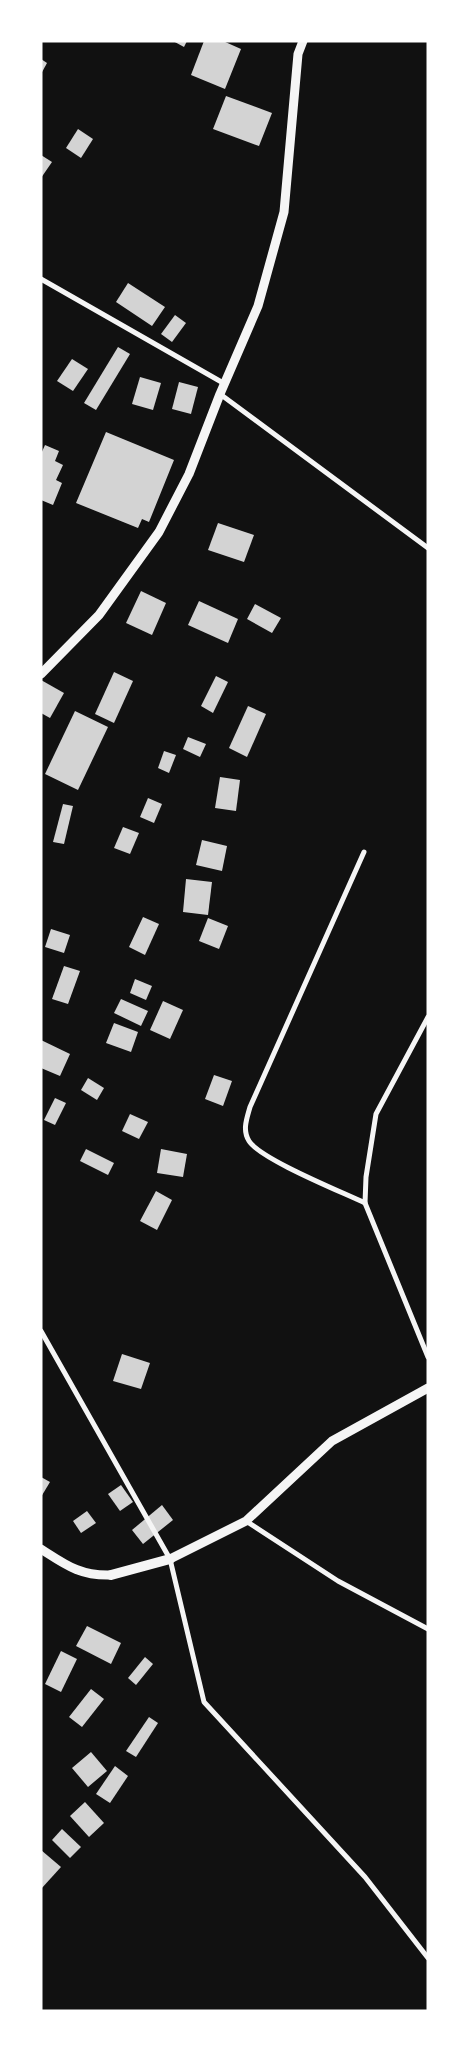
<svg xmlns="http://www.w3.org/2000/svg" width="469" height="2052" font-family="Signika,sans-serif">
  <style>
    .building { fill: #d3d3d3 }
    .lines { fill: none; stroke-linecap: round; stroke-linejoin: round }
    .minor { stroke: #f5f5f5; stroke-width: 5 }
    .tertiary { stroke: #f5f5f5; stroke-width: 9 }
    .secondary { stroke: #f5f5f5; stroke-width: 10 }
  </style>
  <rect width="100%" height="100%" fill="#111"/>
  <!-- building -->
  <g class="building">
    <path d="M173,41H187L184,47Z"/>
    <path d="M204,41H223L241,49L225,89L191,75Z"/>
    <path d="M41,59L47,63L41,74Z"/>
    <path d="M226,96L272,113L259,146L213,129Z"/>
    <path d="M78,129L93,139L81,158L66,148Z"/>
    <path d="M41,155L52,162L41,178Z"/>
    <path d="M128,283L165,307L152,326L116,302Z"/>
    <path d="M175,315L186,323L172,342L161,334Z"/>
    <path d="M118,347L130,354L96,410L84,403Z"/>
    <path d="M72,359L88,369L73,391L57,381Z"/>
    <path d="M140,377L161,383L153,410L132,404Z"/>
    <path d="M179,382L198,387L191,414L172,409Z"/>
    <path d="M106,432L174,460L149,522L142,519L138,528L76,503Z"/>
    <path d="M45,445L59,451L55,461L63,465L56,480L62,483L53,505L41,500V454Z"/>
    <path d="M218,523L254,535L244,562L208,550Z"/>
    <path d="M141,591L166,603L152,635L126,623Z"/>
    <path d="M199,601L238,619L228,643L188,625Z"/>
    <path d="M255,604L281,618L272,633L247,619Z"/>
    <path d="M114,672L133,681L114,723L95,714Z"/>
    <path d="M216,676L228,682L213,713L201,706Z"/>
    <path d="M41,680L64,693L50,718L41,713Z"/>
    <path d="M248,706L266,714L247,757L229,748Z"/>
    <path d="M75,711L108,727L78,790L45,774Z"/>
    <path d="M188,737L206,744L200,757L183,749Z"/>
    <path d="M164,751L176,755L169,773L158,768Z"/>
    <path d="M220,777L240,780L236,811L215,808Z"/>
    <path d="M148,798L162,804L154,823L140,817Z"/>
    <path d="M63,804L73,806L64,844L53,842Z"/>
    <path d="M123,827L139,833L130,854L114,848Z"/>
    <path d="M202,840L227,846L222,871L196,865Z"/>
    <path d="M186,879L212,882L208,915L183,912Z"/>
    <path d="M143,917L159,924L145,955L129,947Z"/>
    <path d="M208,918L228,926L219,949L199,941Z"/>
    <path d="M51,929L70,935L64,953L45,947Z"/>
    <path d="M64,966L80,971L68,1004L52,999Z"/>
    <path d="M135,979L152,986L146,1000L130,993Z"/>
    <path d="M121,999L148,1011L141,1026L114,1013Z"/>
    <path d="M163,1001L183,1010L170,1039L150,1030Z"/>
    <path d="M114,1023L138,1032L131,1052L106,1043Z"/>
    <path d="M41,1040L70,1054L60,1076L41,1068Z"/>
    <path d="M214,1075L232,1081L223,1106L205,1099Z"/>
    <path d="M88,1078L104,1088L97,1100L81,1090Z"/>
    <path d="M55,1098L66,1103L55,1125L44,1120Z"/>
    <path d="M130,1114L148,1122L139,1139L122,1131Z"/>
    <path d="M86,1149L114,1163L108,1175L80,1161Z"/>
    <path d="M161,1149L187,1154L183,1177L157,1173Z"/>
    <path d="M156,1191L172,1200L157,1230L140,1221Z"/>
    <path d="M122,1354L150,1363L141,1389L113,1381Z"/>
    <path d="M41,1477L50,1482L41,1497Z"/>
    <path d="M121,1485L133,1502L120,1511L108,1494Z"/>
    <path d="M162,1505L173,1520L143,1544L132,1530Z"/>
    <path d="M87,1511L96,1523L81,1533L73,1521Z"/>
    <path d="M87,1626L121,1643L111,1664L76,1646Z"/>
    <path d="M61,1651L77,1659L61,1692L45,1684Z"/>
    <path d="M145,1657L153,1664L136,1685L128,1678Z"/>
    <path d="M91,1689L104,1699L82,1727L69,1717Z"/>
    <path d="M149,1717L158,1723L136,1757L126,1751Z"/>
    <path d="M91,1752L107,1771L88,1787L72,1768Z"/>
    <path d="M115,1766L128,1776L110,1803L96,1794Z"/>
    <path d="M85,1802L104,1823L89,1837L70,1816Z"/>
    <path d="M62,1829L81,1847L70,1858L52,1840Z"/>
    <path d="M41,1850L61,1867L41,1889Z"/>
  </g>
  <g class="lines">
    <!-- minor -->
    <g class="minor">
      <path d="M41,279L225,384"/>
      <path d="M220,394L428,548"/>
      <path d="M364,852L250,1107C247,1118 242,1130 249,1141C260,1159 342,1192 365,1203"/>
      <path d="M428,1017L376,1114L366,1177L365,1203L428,1357"/>
      <path d="M41,1331L170,1559L204,1702L365,1877L428,1958"/>
      <path d="M246,1521L338,1581L428,1629"/>
    </g>
    <!-- tertiary -->
    <g class="tertiary">
      <path d="M41,674L99,615L159,532L189,474L220,394L258,306L284,212L298,54L303,41"/>
      <path d="M41,1549C66,1565 80,1576 111,1575"/>
      <path d="M170,1559L246,1521L332,1441L428,1388"/>
    </g>
    <!-- secondary -->
    <path class="secondary" d="M111,1575L170,1559"/>
  </g>
  <!-- border -->
  <rect width="469" height="2052" fill="none" stroke="#ffffff" stroke-width="85"/>
</svg>
